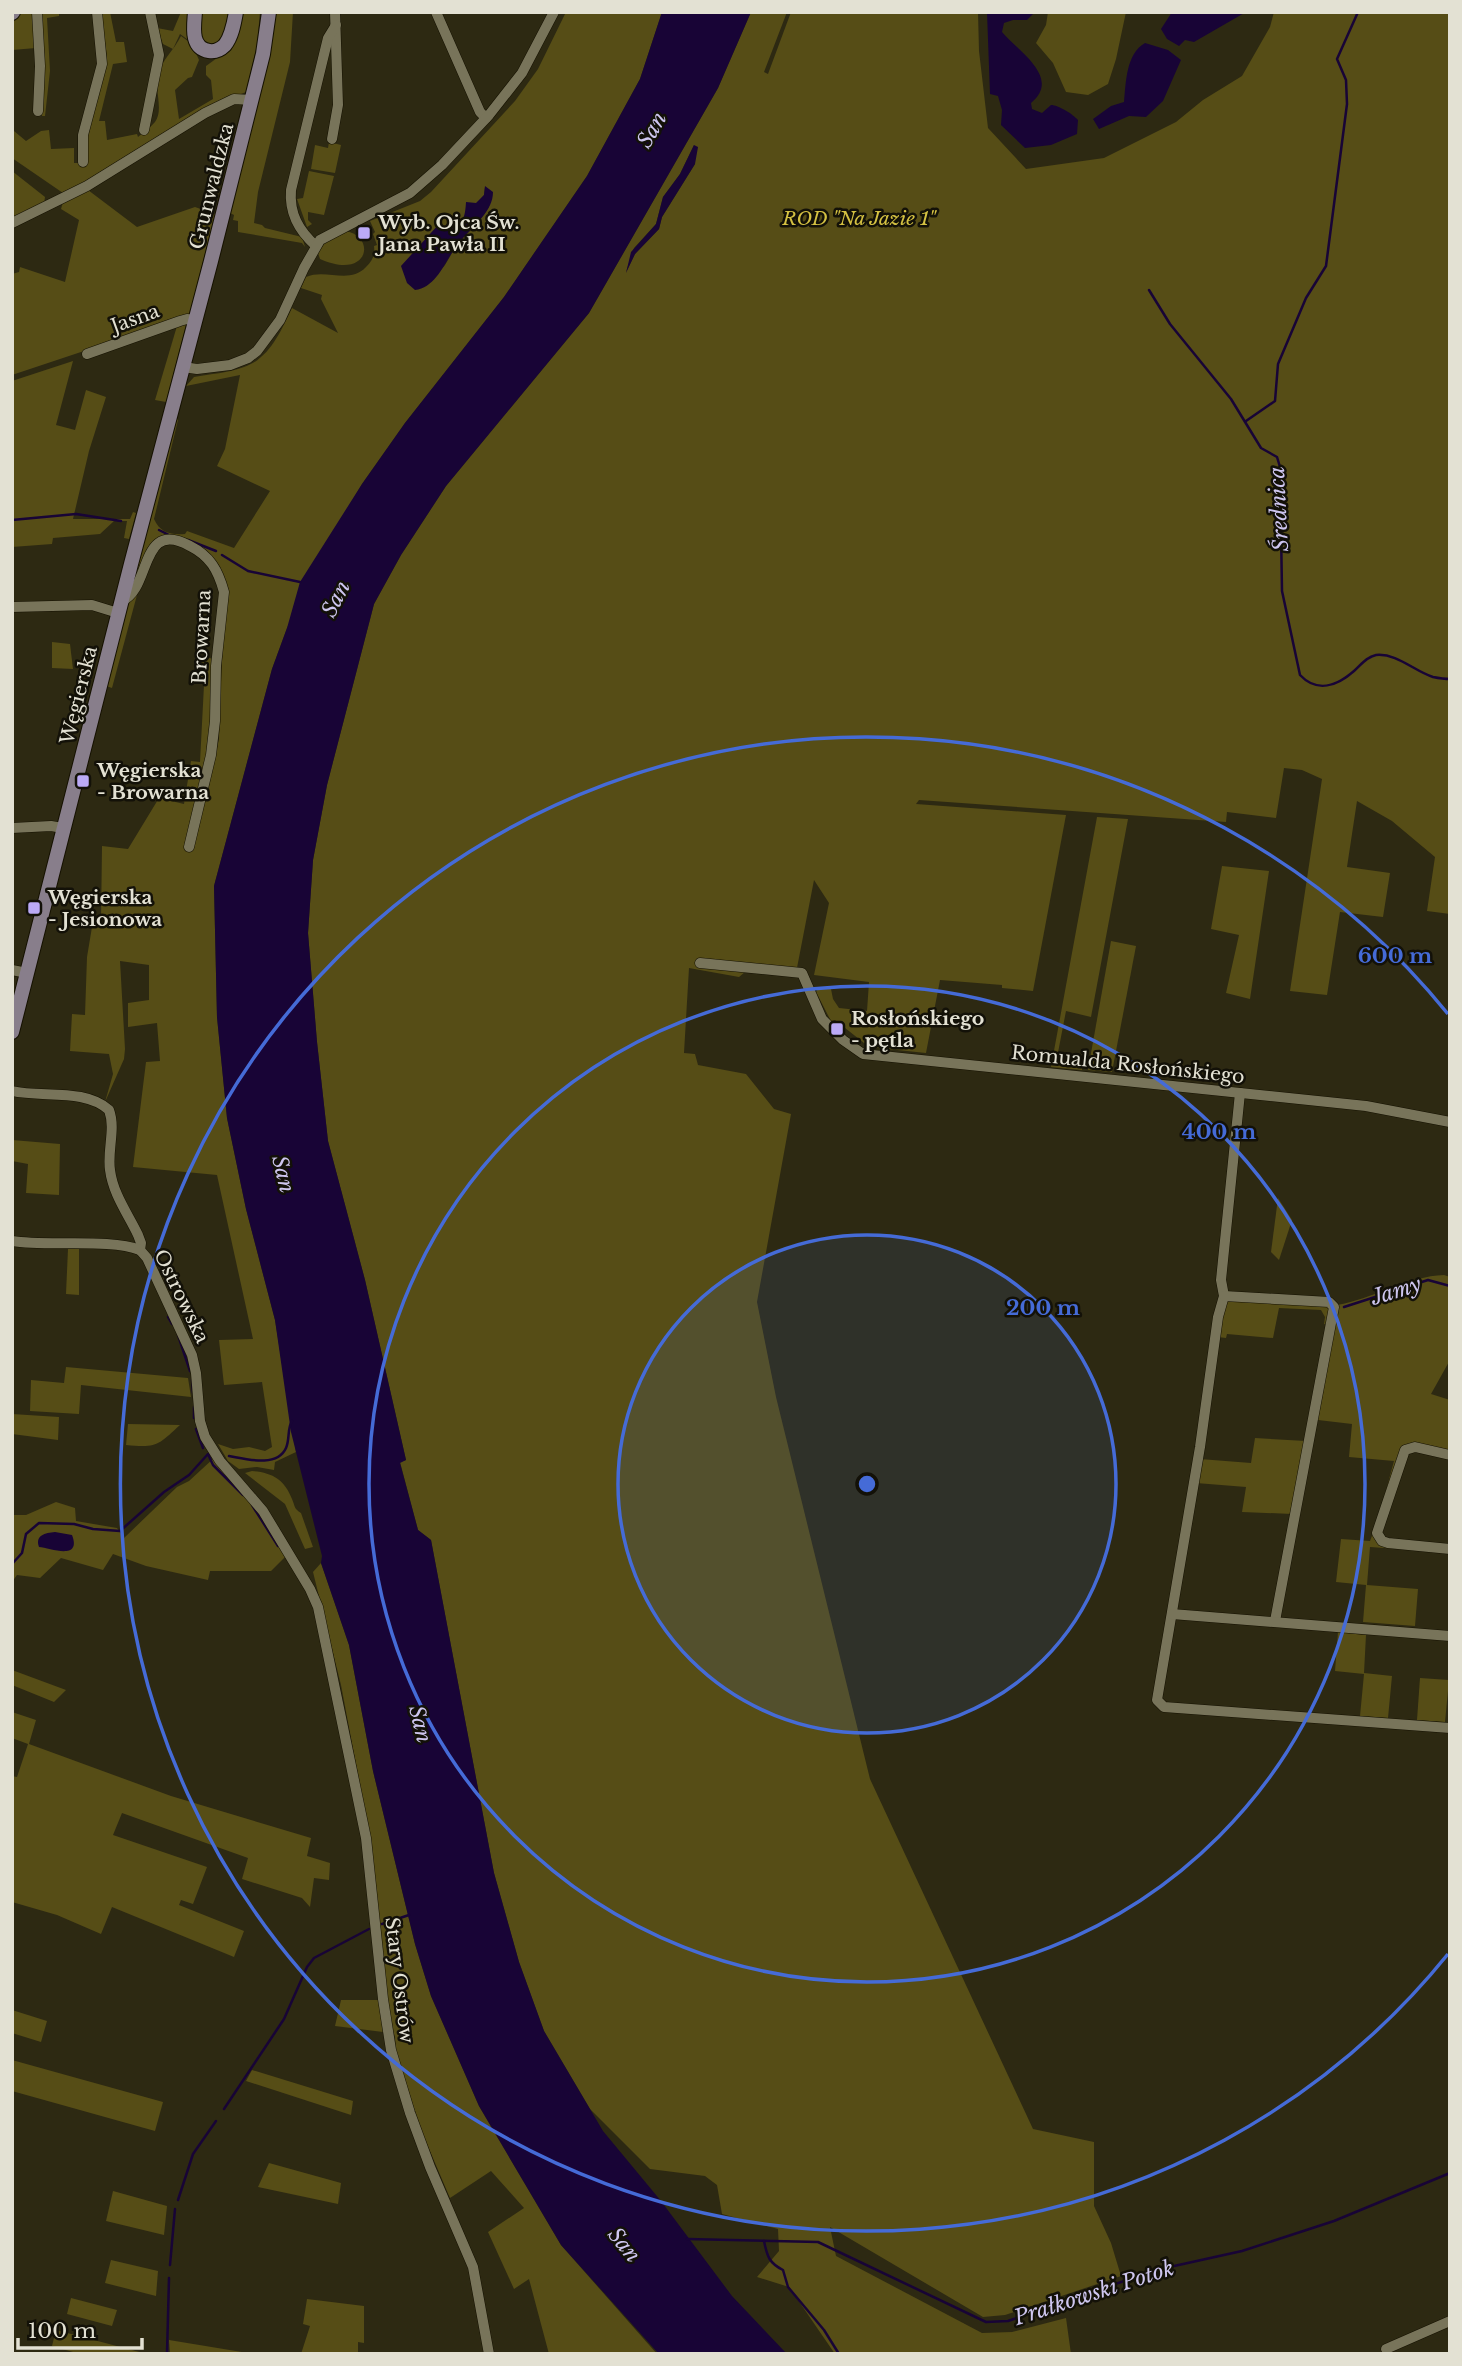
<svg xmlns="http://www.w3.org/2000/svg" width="1462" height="2366" font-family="'Libre Baskerville',serif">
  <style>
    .green { fill: #564d16; fill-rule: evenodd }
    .water { fill: #180436 }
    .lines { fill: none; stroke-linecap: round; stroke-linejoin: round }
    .stream { stroke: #180436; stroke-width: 2.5 }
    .street-casing { stroke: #151100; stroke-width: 11 }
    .secondary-casing { stroke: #151100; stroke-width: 16 }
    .street { stroke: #78745a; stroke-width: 10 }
    .secondary { stroke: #887e8b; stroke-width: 14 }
    .ring { fill: none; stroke: #456bd7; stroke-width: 3.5 }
    .poi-dot { fill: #bbaaf6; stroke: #131108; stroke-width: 2.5 }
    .labels { text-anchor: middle; stroke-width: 5; stroke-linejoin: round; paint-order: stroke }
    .street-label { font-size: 19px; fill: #e3e1d3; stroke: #131108 }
    .park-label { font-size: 19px; font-style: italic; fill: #d4c142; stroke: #131108 }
    .poi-label { font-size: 19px; font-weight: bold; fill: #e3e1d3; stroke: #131108; text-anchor: start }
    .water-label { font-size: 21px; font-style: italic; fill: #cec6ef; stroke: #131108 }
    .centre { fill: #456bd7; stroke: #131108; stroke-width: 3.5 }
    .ring-label { font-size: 21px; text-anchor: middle; font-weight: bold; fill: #456bd7; stroke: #131108; stroke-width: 5; stroke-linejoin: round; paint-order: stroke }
  </style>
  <rect width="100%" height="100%" fill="#2d2912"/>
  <!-- green -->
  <g class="green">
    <path d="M18,12H35L36,48L12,50V20Z"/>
    <path d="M41,12H59V16L47,18L50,71L45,116H42L45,61Z"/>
    <path d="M101,12H110L116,42H124L127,62L113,64L99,121H105L107,140L137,134L138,137C143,132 150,128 155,122C164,110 154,90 158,74C162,60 174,50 181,36L192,44L199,60L192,77L188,78L175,90L179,119L213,99L211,80L206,75V66L224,53L241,12H260L257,45L246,92L231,98L107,172L63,193L12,158V126L14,131L26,141L41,131L49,130L51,149L74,148V163H86L87,129L107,57Z"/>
    <path d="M181,12H189L191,42L180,34L173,49L163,44L157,28L173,31Z"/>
    <path d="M202,12H229L223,35L217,42L210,44L203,40L201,32Z"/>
    <path d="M275,12H293L290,62L258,192L254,223L262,225L265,228L302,237L305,247L302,243L238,232V221L233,220L234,215L230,213L269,57Z"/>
    <path d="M566,12H662L640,79L587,176L504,297L405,423L362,484L338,525L287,628L272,669L214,886L217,1017L227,1118L246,1209L275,1320L296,1452L275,1462L274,1470L257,1467L239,1469L228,1461L218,1444L233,1449L249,1447L265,1451L272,1447L262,1382L224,1385L219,1340L253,1339L217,1175L133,1167L146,1062L160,1061L157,1023L128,1027V1003L149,1000V965L120,961L125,1049L124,1059L105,1102L113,1074L109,1054L70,1051L72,1014L85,1015L87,957L93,921H101L102,846L128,849L159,798L184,804L191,761L200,762L204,685L198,682L203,656L213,659L211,742L207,762H214L219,739C220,707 221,674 223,641C225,622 229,600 225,581C219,556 192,532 165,536L129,591L176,417L178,420L154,519C160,533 171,535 185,534L187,531L234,548L270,491L217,466L225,449L240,375L186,386L194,377C210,374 228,373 244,367C269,359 281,331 292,308L338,333L321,299L322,295L301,288L306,277C326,268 349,285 366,267C373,260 375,255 374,246L377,245L373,234L375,232L370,221L420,201L431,192L515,101L538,69ZM485,187L489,207L478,223L458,243L445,265L431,282L438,224L446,230L456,228L484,195Z"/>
    <path d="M751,12H787L764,72L768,74L791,12H978L979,51L988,128L1026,169L1104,158L1176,122L1203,100L1242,76L1270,27L1274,12H1450V914L1427,911L1435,857L1392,821L1357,801L1347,867L1390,873L1383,917L1340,912L1327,995L1290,991L1322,779L1302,770L1284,768L1276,818L1227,812L1226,822L919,800L916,804L1066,815L1033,991L1002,988V985L940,980L926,1053L878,1048L864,1043L835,1020L831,1021L816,992L820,987L831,989L833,999L839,1008L867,1011L869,982L814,975L829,903L814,880L796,973L745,972L739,977L689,968L684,1053L695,1054L698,1065L746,1074L774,1109L791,1114L757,1302L776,1397L870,1779L1033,2129L1094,2142V2206L1111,2243L1121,2276L1005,2315L983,2317L830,2227L836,2256L982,2333L1012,2332L1066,2318L1071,2354H835L789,2287L757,2277L779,2251L778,2229L722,2214L717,2185L705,2176L650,2169L590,2109L544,2031L519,1962L494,1873L431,1540L418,1530L400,1462L406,1460L365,1280L328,1141L317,1042L308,933L313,860L327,785L374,604L401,555L446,486L589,313L718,88ZM694,145L695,164L662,217L659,229L635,254L626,272L634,248L656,224L663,197L680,174Z"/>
    <path d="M1048,12H1126L1116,59L1108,84L1088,95L1066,92L1053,63L1036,43L1046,25Z"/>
    <path d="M329,142L341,145L335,173L311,169L315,145L328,148Z"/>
    <path d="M12,171L45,197L44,204L12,218Z"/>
    <path d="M309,171L334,176L324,215L308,212V220L312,224L307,227L297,199L303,198Z"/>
    <path d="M88,190L137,227L195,207L215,214L189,316L12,375V274L19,272L20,267L65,282L79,220L61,209L63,202Z"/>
    <path d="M345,231C377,236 369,281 320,259L318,253L327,240Z"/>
    <path d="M187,321L166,402L155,400L177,326Z"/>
    <path d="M73,361L56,425L75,430L86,390L106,397L89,451L73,519H130L133,512L136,513L129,539L124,538L127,521H114L100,534L53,538L52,544L12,547V381Z"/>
    <path d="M141,580L112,688L106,686L125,608Z"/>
    <path d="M52,642L70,644L73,669L52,668Z"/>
    <path d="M1097,817L1128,819L1091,1017L1066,1011L1056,1063L1082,1065V1070L1051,1067Z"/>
    <path d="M1222,866L1269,871L1250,999L1226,993L1239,935L1211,929Z"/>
    <path d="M1111,941L1136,946L1112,1072L1088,1070Z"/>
    <path d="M12,1140L60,1144L59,1195L26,1193L28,1164L12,1161Z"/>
    <path d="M1278,1198L1292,1220L1279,1260L1271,1252Z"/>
    <path d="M68,1249H79V1295L66,1294Z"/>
    <path d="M1444,1275L1450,1277V1360L1431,1394L1450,1400V1453L1409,1444L1382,1505L1394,1461L1349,1457L1352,1424L1318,1420L1314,1439H1311L1337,1305C1373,1299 1408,1276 1444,1275Z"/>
    <path d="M1226,1301L1329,1306L1328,1325L1324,1324L1325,1317L1321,1310L1279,1308L1273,1338L1227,1334L1226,1338L1218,1337Z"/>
    <path d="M66,1367L188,1378L191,1397L81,1385L79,1414L30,1411L31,1380L64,1383Z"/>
    <path d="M12,1414L59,1417L58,1440L12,1434Z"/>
    <path d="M128,1424L180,1425C158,1445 158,1448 126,1445Z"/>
    <path d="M1255,1438L1306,1441L1292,1514L1242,1512L1246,1487L1196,1483L1200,1459L1251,1463Z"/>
    <path d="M214,1458L260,1513L286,1556L271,1571H210L208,1580L146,1566L113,1554L103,1570L61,1558L40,1578L17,1575L12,1582V1515H26L56,1502L75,1508L76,1521L117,1528L124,1538L177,1487L189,1481Z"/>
    <path d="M252,1471C272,1472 285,1480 292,1499C295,1506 294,1509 301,1513L313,1547L305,1549L285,1504L245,1473Z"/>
    <path d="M1376,1525L1375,1532L1398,1549L1370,1547L1367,1585L1418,1589L1415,1626L1363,1622L1366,1585L1336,1582L1341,1539L1370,1541Z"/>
    <path d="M321,1563L349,1645L373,1771L415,1944L431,1996L479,2106L561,2245L657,2354H549L529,2279L514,2289L488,2232L524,2208L491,2171L450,2198L421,2130L396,2051L395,2037L389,2019L371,1843L341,1685L313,1572Z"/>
    <path d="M1338,1632L1366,1635L1364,1673L1392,1676L1388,1718L1360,1716L1364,1674L1335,1671Z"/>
    <path d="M12,1670L66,1690L54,1702L12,1685Z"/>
    <path d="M1420,1678L1449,1680L1445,1722L1417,1720Z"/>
    <path d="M12,1712L36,1720L29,1744L171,1796L311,1838L307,1856L330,1863L329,1880L314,1878L310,1907L302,1898L242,1879L248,1858L122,1813L113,1835L207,1867L193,1904L181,1900L179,1905L244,1931L234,1957L112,1907L101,1934L57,1915L12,1902V1776L17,1777L28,1744L12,1738Z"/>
    <path d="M341,2000H380L383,2032L335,2026Z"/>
    <path d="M12,2010L47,2021L41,2042L12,2033Z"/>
    <path d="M12,2060L163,2102L155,2131L12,2091Z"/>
    <path d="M252,2070L353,2101L351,2115L246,2081Z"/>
    <path d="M269,2163L341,2183L338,2204L258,2187Z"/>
    <path d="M113,2191L167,2206L164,2235L106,2221Z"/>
    <path d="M111,2260L158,2271L156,2296L105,2283Z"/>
    <path d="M71,2298L117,2310L112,2326L67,2314Z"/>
    <path d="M307,2299L364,2306V2343L358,2342V2354H301L310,2326L303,2324Z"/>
    <path d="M56,2330L147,2354H80L52,2346Z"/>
    <path d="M169,2340L254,2354H170Z"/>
  </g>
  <!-- water -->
  <g class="water">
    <path d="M662,12H751L718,88L589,313L446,486L401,555L374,604L327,785L313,860L308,933L317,1042L328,1141L365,1280L406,1460L400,1463L418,1530L431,1540L494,1873L519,1962L544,2031L603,2131L661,2201L732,2296L787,2354L658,2353L561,2245L479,2106L431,1996L415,1944L373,1771L349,1645L321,1563L322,1556L291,1432L275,1320L246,1209L227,1118L217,1017L214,886L272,669L287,628L300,582L362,484L405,423L504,297L587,176L640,79Z"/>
    <path d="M987,12H1035L1027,20H1013L1004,23L1002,32C1018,51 1062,78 1031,103L1032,109L1042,113L1051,105C1058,105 1073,114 1078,120L1077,134L1051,145L1025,148L1001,125L1002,110L998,96L990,94Z"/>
    <path d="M1172,12H1246L1194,42L1185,40L1179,46L1167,39L1161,29Z"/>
    <path d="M1145,43L1168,50L1181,60L1163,101L1146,117L1129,116L1099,129L1093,119L1111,106L1124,102C1126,82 1126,54 1145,43Z"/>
    <path d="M694,145L698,147L695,164L662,217L659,229L635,254L626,273L631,252L656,224L663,197L680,174Z"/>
    <path d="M485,186L493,192C493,211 474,225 463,238C447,253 440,287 415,290L407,283L401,266L439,224L446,230C463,227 465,218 466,202L476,203L484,195Z"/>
    <path d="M55,1532L72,1535C82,1561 50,1548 39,1547C35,1535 45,1533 55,1532Z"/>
  </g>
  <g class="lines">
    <!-- stream -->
    <g class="stream">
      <path d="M1149,290L1170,324L1231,399L1261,448L1277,457L1280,467L1282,591L1300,675C1317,693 1337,686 1354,671C1361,665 1366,657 1376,655C1397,653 1414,671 1433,677C1438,678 1444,679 1450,679"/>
      <path d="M1246,421L1275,401L1278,364L1306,298L1326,266L1347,104L1346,80L1337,59L1358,12"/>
      <path d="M12,520L76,514L121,521"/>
      <path d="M159,530L171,536"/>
      <path d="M188,540L216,551"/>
      <path d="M222,555L248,571L300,582"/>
      <path d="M1344,1307L1428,1280L1450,1286"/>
      <path d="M168,1317L172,1324"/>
      <path d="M178,1335L190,1371"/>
      <path d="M192,1380L193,1393"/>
      <path d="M194,1407V1418"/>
      <path d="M196,1429L203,1448"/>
      <path d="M229,1456C246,1459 277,1468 286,1448C290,1439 287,1429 292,1421"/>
      <path d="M252,1505L278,1546"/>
      <path d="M12,1564L22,1553L26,1534L39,1523L74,1524L93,1529L120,1531L164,1492L189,1475L208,1454L213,1465L243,1495"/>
      <path d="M382,1924L409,1915"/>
      <path d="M224,2109L284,2019L307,1967L314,1958L369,1929"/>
      <path d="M178,2200L193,2154L216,2121"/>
      <path d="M687,2239L818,2242L986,2322L1008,2321L1156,2270L1242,2251L1334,2221L1450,2173"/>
      <path d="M764,2241C767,2256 769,2263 783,2270L788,2287L824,2330L839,2354"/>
      <path d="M170,2265L175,2209"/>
      <path d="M167,2354L169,2278"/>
    </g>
    <defs>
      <g id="street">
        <path d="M37,12L40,66L38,111"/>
        <path d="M436,12L480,112L486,118"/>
        <path d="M144,130L159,55L150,12"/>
        <path d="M332,139L338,105L335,12"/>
        <path d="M83,162V135L102,64L97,12"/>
        <path d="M12,223L87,186L205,113L234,99L252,100"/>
        <path d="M316,246C299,231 289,214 291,190L328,38L336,25"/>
        <path d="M87,354L180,321L187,319L196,320"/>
        <path d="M183,367L197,369L230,365L248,358L257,351L280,320L304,268L320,240L410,193L442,165L489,115L522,73L554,12"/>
        <path d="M122,601C152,588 139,518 190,546C210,556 218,570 224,592L216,666L215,721L211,755L189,847"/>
        <path d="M12,607L92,605L118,613"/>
        <path d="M12,828L51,826L63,828"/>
        <path d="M700,963L802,973L822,1019L843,1040L863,1054L1366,1106L1450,1122"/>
        <path d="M12,970L27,973"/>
        <path d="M12,1091C42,1098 85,1088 109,1110C116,1129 107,1150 110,1170C113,1194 128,1214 138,1235L141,1243L140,1250L147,1258L192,1355L196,1373L200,1421L205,1437L220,1461L263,1511L310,1589L318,1607L366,1838L383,1999L391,2050L410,2113L430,2167L473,2267L489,2354"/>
        <path d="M1240,1093L1221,1280L1224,1296L1218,1317L1200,1447L1157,1700L1164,1707L1450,1728"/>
        <path d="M12,1241C49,1247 109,1238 140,1250"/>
        <path d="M1224,1296L1329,1302L1334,1307L1275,1621"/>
        <path d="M1450,1455L1415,1447L1405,1450L1377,1533L1382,1541L1388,1543L1450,1549"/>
        <path d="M1172,1614L1450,1636"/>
        <path d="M1386,2349L1450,2321"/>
      </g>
      <g id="secondary">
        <path d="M195,12C194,26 190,48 209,51C215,52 221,49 225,45C232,36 234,23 236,12"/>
        <path d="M12,13L13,12"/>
        <path d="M12,1032L131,564L211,261L263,54L269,12"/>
      </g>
    </defs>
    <!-- street casing -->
    <use href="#street" class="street-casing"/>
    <!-- secondary casing -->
    <use href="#secondary" class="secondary-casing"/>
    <!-- street -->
    <use href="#street" class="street"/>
    <!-- secondary -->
    <use href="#secondary" class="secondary"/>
  </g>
  <!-- distance rings -->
  <circle cx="867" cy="1484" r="249" fill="#456bd7" fill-opacity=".12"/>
  <g class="ring">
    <circle cx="867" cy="1484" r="249"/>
    <circle cx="867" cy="1484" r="498"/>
    <path d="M1448 1954A747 747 0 1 1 1448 1014"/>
  </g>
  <!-- markers -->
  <g class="poi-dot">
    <rect x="357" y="226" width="14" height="14" rx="3.5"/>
    <rect x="76" y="774" width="14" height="14" rx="3.5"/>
    <rect x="27" y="901" width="14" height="14" rx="3.5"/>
    <rect x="830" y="1022" width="14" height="14" rx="3.5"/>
  </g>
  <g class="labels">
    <!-- street labels -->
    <g class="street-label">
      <text transform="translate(211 186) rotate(-76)" y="7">Grunwaldzka</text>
      <text transform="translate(135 318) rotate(-20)" y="7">Jasna</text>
      <text transform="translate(201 637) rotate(-87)" y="7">Browarna</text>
      <text transform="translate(78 695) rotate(-76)" y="7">Węgierska</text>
      <text transform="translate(1128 1064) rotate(6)" y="7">Romualda Rosłońskiego</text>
      <text transform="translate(182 1296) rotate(64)" y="7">Ostrowska</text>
      <text transform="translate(400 1980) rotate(83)" y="7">Stary Ostrów</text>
    </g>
    <!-- park labels -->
    <g class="park-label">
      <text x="859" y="225">ROD "Na Jazie 1"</text>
    </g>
    <!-- poi labels -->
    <g class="poi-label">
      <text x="378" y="229">Wyb. Ojca Św.<tspan x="378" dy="22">Jana Pawła II</tspan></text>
      <text x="97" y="777">Węgierska<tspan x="97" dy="22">- Browarna</tspan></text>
      <text x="48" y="904">Węgierska<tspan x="48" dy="22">- Jesionowa</tspan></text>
      <text x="851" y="1025">Rosłońskiego<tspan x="851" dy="22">- pętla</tspan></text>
    </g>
    <!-- water labels -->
    <g class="water-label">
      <text transform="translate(652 130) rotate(-60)" y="7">San</text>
      <text transform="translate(1279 509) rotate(-93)" y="7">Średnica</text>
      <text transform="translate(336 599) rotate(-63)" y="7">San</text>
      <text transform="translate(283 1174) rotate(76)" y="7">San</text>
      <text transform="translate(1396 1291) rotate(-17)" y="7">Jamy</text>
      <text transform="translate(420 1724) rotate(76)" y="7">San</text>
      <text transform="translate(624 2245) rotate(51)" y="7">San</text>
      <text transform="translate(1094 2293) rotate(-18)" y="7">Prałkowski Potok</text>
    </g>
  </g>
  <circle cx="867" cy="1484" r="10" class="centre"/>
  <g class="ring-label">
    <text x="1395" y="963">600 m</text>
    <text x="1219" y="1139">400 m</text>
    <text x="1043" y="1315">200 m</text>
  </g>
  <!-- border -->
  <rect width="1462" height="2366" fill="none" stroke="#e3e1d3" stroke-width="28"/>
  <!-- scale -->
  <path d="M18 2338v10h124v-10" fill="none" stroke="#e3e1d3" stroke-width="3.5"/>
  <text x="28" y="2338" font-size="21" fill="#e3e1d3" stroke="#131108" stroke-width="5" paint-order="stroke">100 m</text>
</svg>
